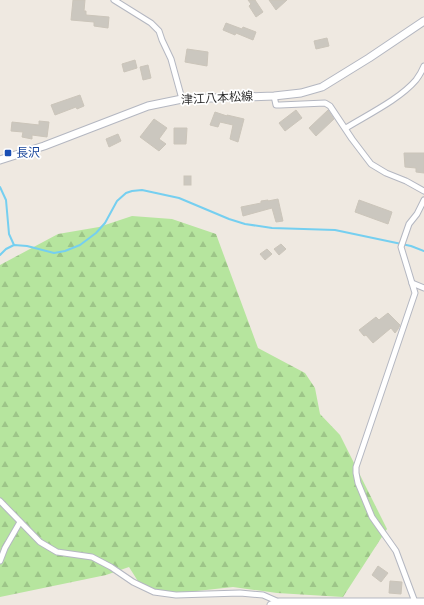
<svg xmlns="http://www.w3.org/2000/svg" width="424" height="605" font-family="Poppins,'Noto Sans JP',sans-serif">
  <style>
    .forest { fill: url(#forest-firs) }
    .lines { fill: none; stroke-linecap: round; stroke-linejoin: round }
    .stream { stroke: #75cff0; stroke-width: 2 }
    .building { fill: #cbc7bf; stroke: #cbc5ba }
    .street-casing { stroke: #b4b7c1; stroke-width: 7 }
    .secondary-casing { stroke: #b4b7c1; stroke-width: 9 }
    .street { stroke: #fff; stroke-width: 5 }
    .secondary { stroke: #fff; stroke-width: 7 }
    .transit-dot { fill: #1a4fb4; stroke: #fff; stroke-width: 1.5 }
    .labels { text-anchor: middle; stroke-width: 3.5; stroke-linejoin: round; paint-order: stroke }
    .street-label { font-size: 12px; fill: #2e2e2e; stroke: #fff }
    .transit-label { font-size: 12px; fill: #164399; stroke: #fff; text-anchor: start }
  </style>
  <defs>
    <pattern id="forest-firs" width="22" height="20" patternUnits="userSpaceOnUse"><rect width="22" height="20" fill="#b6e59e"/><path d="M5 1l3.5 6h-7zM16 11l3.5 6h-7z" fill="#9dc588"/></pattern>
  </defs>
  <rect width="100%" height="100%" fill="#efe9e1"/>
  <!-- forest -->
  <path class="forest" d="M132,216L172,219L216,234L258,348L305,373L315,388L320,414L340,435L387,529L343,597L277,593L233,587L170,594L141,586L129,567L106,575L0,597V265L58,234L99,227Z"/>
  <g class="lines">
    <!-- stream -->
    <g class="stream">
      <path d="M0,187L6,200L9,234L14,245"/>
      <path d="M0,255L6,249L14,245L27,246L54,253L65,251L80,245L96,233L105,223L117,201L126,193L132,191L142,190L179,198L229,219L245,224L272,228L335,230L411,246L424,251"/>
    </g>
  </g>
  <!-- building -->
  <g class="building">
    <path d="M73,0H85L84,11H86V15L109,17L108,28L94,26V22L71,20Z"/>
    <path d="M248,0H255L263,12L256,17L249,6L251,4Z"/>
    <path d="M269,0H287L276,10Z"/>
    <path d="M226,23L242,29L243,27L256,32L253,40L236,33L235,35L223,30Z"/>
    <path d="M327,38L329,46L316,49L314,41Z"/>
    <path d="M187,49L208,52L207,66L185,62Z"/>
    <path d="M135,60L137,68L124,72L122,64Z"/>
    <path d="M148,65L151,78L143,80L140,67Z"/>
    <path d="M80,95L84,106L77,109L76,107L55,115L51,105Z"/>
    <path d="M296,110L302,118L285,131L279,123Z"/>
    <path d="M328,110L334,119L316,136L309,128Z"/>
    <path d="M215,112L227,116V115L244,119L238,142L230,139L233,125L220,122L218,127L210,125Z"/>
    <path d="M154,119L167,128L159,139L166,144L159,151L140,137Z"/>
    <path d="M39,121L49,122L47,137L32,135V139L22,137L23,132L11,131L12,122L39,125Z"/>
    <path d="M174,128H187L186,144H174Z"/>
    <path d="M118,134L121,141L109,147L106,139Z"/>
    <path d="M404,153H424V173L416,172V168L405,167Z"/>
    <rect x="184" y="176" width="7" height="9"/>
    <path d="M278,199L283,221L276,222L272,208L243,216L241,207L261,203V201L268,200V201Z"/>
    <path d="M359,200L392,212L388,224L355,212Z"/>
    <path d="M281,244L286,249L279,255L274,249Z"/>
    <path d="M267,249L272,254L265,260L260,254Z"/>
    <path d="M388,313L400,325L398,329L395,333L391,328L373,343L366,335L364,336L359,330L376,317L379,320Z"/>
    <path d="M378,566L388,573L381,582L372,575Z"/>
    <path d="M390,581L402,582L401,594L389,593Z"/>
  </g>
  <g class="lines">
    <defs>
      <g id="street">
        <path d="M114,0L151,23L159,31L162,40L171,59L182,99"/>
        <path d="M274,96L276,105H280L325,103L330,106L352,139L371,164L386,173L406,181L424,191"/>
        <path d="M346,128C367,115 400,99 416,80C419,76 422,71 424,66"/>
        <path d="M412,283L424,288"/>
        <path d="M0,501L40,542L57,552L92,557L111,567L133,582L154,592L176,595L240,593L263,595L279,602"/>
        <path d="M0,561L5,548L20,522"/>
        <path d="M415,602L396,551L372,517L358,483L356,473V467L415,293L401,247L409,224L417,214L424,200"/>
      </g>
      <g id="secondary">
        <path d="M0,160L44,146L148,106L182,99L274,96L301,93L322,87L369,58L424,21"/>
        <path d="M271,605L279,602H424"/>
      </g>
    </defs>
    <!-- street casing -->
    <use href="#street" class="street-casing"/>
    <!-- secondary casing -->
    <use href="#secondary" class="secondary-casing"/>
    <!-- street -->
    <use href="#street" class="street"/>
    <!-- secondary -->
    <use href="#secondary" class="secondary"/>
  </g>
  <!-- markers -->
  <rect class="transit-dot" x="4" y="149" width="8" height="8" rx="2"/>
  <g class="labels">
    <!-- street labels -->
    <g class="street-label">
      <text transform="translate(217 98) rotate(-3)" y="4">津江八本松線</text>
    </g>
    <!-- transit labels -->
    <g class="transit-label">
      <text x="16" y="157">長沢</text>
    </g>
  </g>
</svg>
